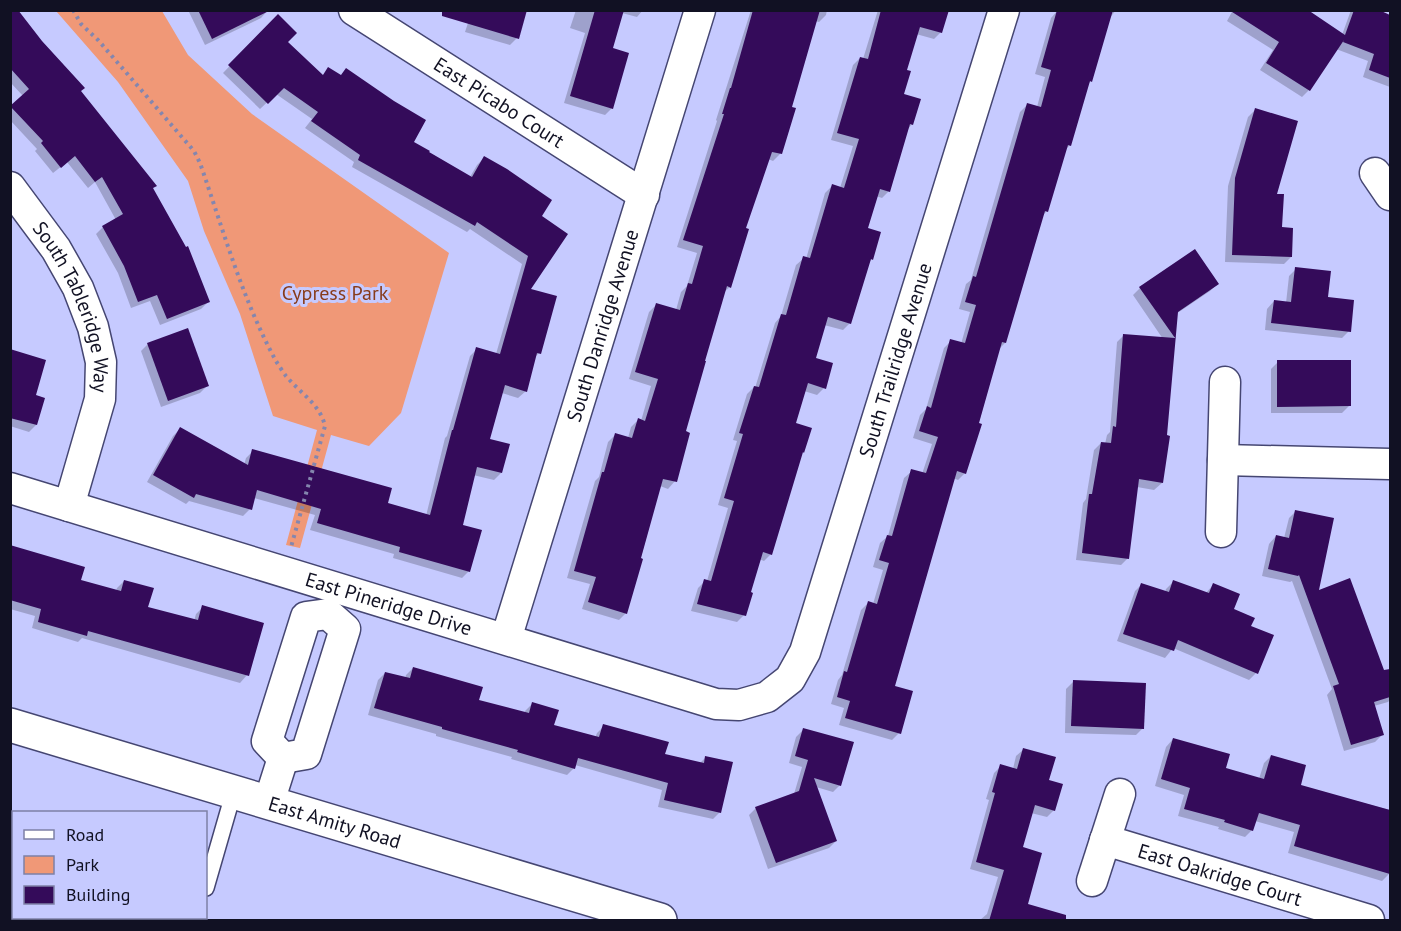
<svg xmlns="http://www.w3.org/2000/svg" width="1401" height="931" font-family="'PT Sans',sans-serif">
  <style>
    .green { fill: #f09877 }
    .shadow { fill: #0003 }
    .building { fill: #340b5a }
    .lines { fill: none; stroke-linecap: round; stroke-linejoin: round }
    .service-casing { stroke: #454672; stroke-width: 18 }
    .minor-casing { stroke: #454672; stroke-width: 33 }
    .tertiary-casing { stroke: #454672; stroke-width: 36 }
    .path { stroke: #8486ae; stroke-width: 4; stroke-dasharray: 3 4.5; stroke-linecap: butt }
    .service { stroke: #fff; stroke-width: 15 }
    .minor { stroke: #fff; stroke-width: 30 }
    .tertiary { stroke: #fff; stroke-width: 33 }
    .labels { text-anchor: middle; stroke-width: 6; stroke-linejoin: round; paint-order: stroke }
    .street-label { font-size: 20px; fill: #111123; stroke: #c6caff }
    .park-label { font-size: 20px; fill: #873b1b; stroke: #c6caff }
  </style>
  <rect width="100%" height="100%" fill="#c6caff"/>
  <!-- green -->
  <path class="green" d="M56,11H162L188,55L252,114L449,253L401,413L369,446L331,435L300,548L286,545L317,430L273,416L240,314L204,231L188,181L118,82Z"/>
  <!-- shadow -->
  <g class="shadow">
    <path d="M10,10L79,92L155,186L152,189L208,302L201,309L160,325L150,301L131,308L118,273L96,234L103,227L116,220L95,182L88,188L67,162L53,173L35,151L37,149L10,120V108L23,96L10,82Z"/>
    <path d="M188,10H268L261,18L205,45Z"/>
    <path d="M576,10H643L637,17L622,13L611,49L612,108L605,115L564,103L585,33L570,28Z"/>
    <path d="M751,10H827L826,15L819,22L815,21L790,108L780,154L773,161L768,159L744,229L730,287L724,292L684,433L675,481L668,489L660,486L626,613L619,620L582,609L590,584L567,578L595,481L599,477L608,442L615,435L628,438L631,427L638,420L641,421L651,386L629,379L649,312L656,305L676,310L681,292L687,286L697,253L677,247L717,121L716,120Z"/>
    <path d="M878,10H947L941,32L934,39L916,34L905,71L902,96L912,124L908,129L889,191L882,198L876,196L867,229L872,259L868,263L850,323L843,330L824,325L814,359L824,388L817,395L804,391L794,424L771,554L764,561L759,559L744,615L737,622L691,611L698,588L705,581H707L728,508L718,505L737,441L733,440L747,394L754,387L755,388L775,323L781,316L796,265L804,258L806,259L825,193L832,186L840,188L853,146L831,140L853,65L860,58L863,59Z"/>
    <path d="M1058,10H1116L1109,19L1091,81L1087,85L1070,145L1064,151L1047,211L1042,216L1005,343L999,349L965,473L958,480L953,478L893,687L899,733L892,740L839,725L844,708L831,704L838,680L842,675L861,610L868,603L873,604L883,570L873,567L880,543L888,536L904,478L912,471L922,474L932,444L913,438L920,415L926,409L944,348L951,341L961,344L970,312L959,309L966,284L971,280L1020,112L1027,105L1037,107L1045,77L1035,74L1051,18Z"/>
    <path d="M1233,10L1342,35L1351,10H1374L1390,16V87L1363,77L1368,61L1336,49L1309,90L1302,97L1260,70L1273,50L1227,21Z"/>
    <path d="M471,14L517,38L510,45L465,32Z"/>
    <path d="M278,16L286,42L322,76L329,69L412,142L470,177L477,165L484,158L540,216L528,290L539,353L534,358L526,391L518,398L502,393L489,440L501,473L494,480L473,475L461,526L469,571L462,578L393,558L394,554L310,530L315,515L254,498L250,509L243,516L189,501L186,504L147,482L173,436L180,429L244,465L246,458L253,451L386,504L426,516L445,438L447,436L470,356L477,349L496,354L522,264L470,229L467,232L352,167L354,162L305,128L312,119L276,94L260,109L223,73Z"/>
    <path d="M1255,110L1281,229L1291,257L1284,264L1225,262L1228,186L1248,117Z"/>
    <path d="M1296,269L1327,298L1349,331L1342,338L1265,330L1267,309L1274,301L1286,303L1289,276Z"/>
    <path d="M1217,284L1210,291L1176,314L1162,483L1154,490L1137,487L1128,558L1121,565L1076,560L1083,503L1086,499L1094,450L1101,443L1105,444L1107,435L1110,432L1117,342L1124,335L1163,339L1133,295L1140,288Z"/>
    <path d="M148,344L207,386L200,393L161,407L141,351Z"/>
    <path d="M10,357L34,396L36,425L29,432L10,426Z"/>
    <path d="M1278,362L1349,406L1342,413H1271V369Z"/>
    <path d="M1296,511L1317,592L1384,672L1388,671L1390,679V700L1388,702L1374,706L1382,735L1375,742L1344,751L1327,695L1332,689L1292,581L1290,582L1262,576L1269,544L1276,536L1284,538L1289,518Z"/>
    <path d="M10,547L79,581L116,591L117,588L124,581L146,608L194,621L196,614L203,607L247,675L240,683L82,638L78,642L32,628L35,616L10,609Z"/>
    <path d="M1173,582L1206,593L1213,585L1232,610L1250,626L1256,673L1249,680L1173,648L1165,658L1117,641L1135,591L1142,584L1165,592L1166,589Z"/>
    <path d="M413,668L477,701L524,714L525,711L532,704L552,726L595,738L597,733L604,726L664,755L700,763L706,757L720,812L713,819L658,807L662,790L575,765L574,768L567,775L511,759L512,757L436,736V734L368,715L378,680L385,673L405,679L406,675Z"/>
    <path d="M1073,682L1143,728L1136,735L1065,733L1066,689Z"/>
    <path d="M803,730L840,785L833,792L816,787L836,841L829,848L768,869L749,815L756,808L794,794L802,767L789,763L796,737Z"/>
    <path d="M1173,739L1224,769L1259,779L1264,763L1271,756L1299,786L1390,810V868L1389,874L1382,881L1288,853L1294,832L1255,821L1252,830L1245,837L1218,829L1219,827L1178,816L1184,795L1155,786L1166,747Z"/>
    <path d="M1024,749L1047,782L1054,810L1047,817L1031,813L1021,849L1026,905L1034,920H980L987,914L998,877L970,869L989,800L986,799L994,773L1001,766L1013,769L1016,756Z"/>
  </g>
  <!-- building -->
  <g class="building">
    <path d="M10,10H18L42,41L85,88L81,91L157,186L153,188L186,247L188,246L210,302L167,319L157,295L138,302L124,266L102,226L123,214L102,177L95,182L75,156L61,168L41,143L43,141L10,106L29,89L10,68Z"/>
    <path d="M198,10H271L212,39Z"/>
    <path d="M442,10H527L519,39L442,16Z"/>
    <path d="M595,10H624L613,48L629,53L613,109L570,96Z"/>
    <path d="M753,10H820L792,107L796,108L782,154L772,152L746,228L749,229L731,288L727,286L705,361H706L686,431L690,433L677,482L663,479L641,558L643,559L627,614L588,602L596,577L574,571L602,472H604L615,433L632,438L638,418L645,421L658,379L635,372L656,303L680,310L688,283L692,284L703,246L683,240L724,114H722L730,88H731Z"/>
    <path d="M881,10H949L942,33L920,27L907,70L911,71L904,94L921,99L913,125L910,124L890,192L880,189L868,228L881,232L873,260L871,259L851,324L828,317L816,358L833,363L826,389L808,383L796,423L812,428L804,453L803,452L772,555L763,552L751,592L753,593L746,616L697,604L704,579L711,581L734,501L724,498L743,434L739,433L754,386L759,387L781,314L786,315L803,256L810,258L832,184L844,188L859,139L837,133L860,57L868,59Z"/>
    <path d="M1057,10H1113L1092,82L1090,81L1071,146L1068,145L1048,212L1045,211L1006,343L1002,342L979,423L982,424L966,474L957,471L895,686L913,691L901,734L845,718L850,701L837,697L844,671L847,672L868,601L877,604L889,563L879,560L887,535L892,536L911,469L926,473L938,437L919,431L927,406L931,408L950,339L965,343L976,305L965,302L973,276L976,277L1027,103L1041,107L1051,70L1041,67Z"/>
    <path d="M1229,10H1308L1345,35L1354,10H1379L1390,15V78L1369,70L1374,54L1343,42L1344,40L1310,91L1266,63L1279,42Z"/>
    <path d="M278,14L297,33L288,42L323,75L328,67L341,75L346,68L394,101L426,120L414,142L430,151L429,152L472,177L484,156L507,169L552,200L542,216L568,234L531,289L557,296L541,354L537,353L527,392L505,385L490,439L510,444L502,473L477,467L463,525L482,530L470,572L399,552L400,547L317,523L321,509L257,490L252,510L196,494L194,498L153,475L180,427L248,465L252,449L331,471L392,488L388,503L430,515L452,430H453L476,347L500,354L528,256L477,222L475,226L358,160L360,155L311,121L318,112L284,88L268,104L228,65Z"/>
    <path d="M1255,108L1298,121L1277,194H1284L1282,227L1293,228L1292,257L1232,255L1235,178Z"/>
    <path d="M1195,249L1219,284L1178,312L1167,435L1170,436L1163,483L1139,479L1129,559L1082,553L1089,494H1092L1101,442L1111,443L1113,426L1116,427L1123,334L1175,338L1139,287Z"/>
    <path d="M1295,267L1331,271L1328,297L1354,300L1351,332L1271,323L1274,300L1291,302Z"/>
    <path d="M188,328L209,386L168,401L147,343Z"/>
    <path d="M10,349L46,360L36,395L45,398L37,425L10,418Z"/>
    <path d="M1277,360H1351V406L1277,407Z"/>
    <path d="M1295,510L1334,518L1319,590L1350,578L1384,670L1390,669V697L1374,702L1384,735L1351,745L1333,686L1339,684L1299,575L1298,576L1268,569L1276,535L1289,538Z"/>
    <path d="M10,545L85,567L81,580L121,591L124,580L154,588L148,607L198,620L202,605L264,623L249,676L88,631L87,636L38,622L41,609L10,600Z"/>
    <path d="M1173,580L1209,593L1213,583L1240,594L1234,609L1255,618L1251,626L1274,635L1258,674L1178,640L1174,651L1123,634L1141,583L1169,592Z"/>
    <path d="M413,667L483,687L479,700L529,713L532,702L559,710L554,725L599,737L603,724L669,742L665,754L704,763L705,756L733,762L721,813L664,800L668,783L578,758L575,769L517,752L518,750L442,729V727L374,708L385,672L410,678Z"/>
    <path d="M1073,680L1146,683L1144,729L1071,726Z"/>
    <path d="M803,728L854,742L841,786L814,778L837,841L776,863L755,807L799,791L808,760L795,756Z"/>
    <path d="M1173,738L1230,754L1226,768L1264,779L1271,755L1306,765L1301,785L1390,810V874L1294,846L1300,825L1259,813L1253,831L1224,822L1225,820L1184,809L1190,788L1161,779Z"/>
    <path d="M1023,748L1056,757L1049,780L1063,784L1055,811L1035,805L1023,847L1042,853L1028,904L1066,915V921H989L1004,870L976,862L995,793L992,792L1000,764L1017,769Z"/>
  </g>
  <g class="lines">
    <defs>
      <g id="service">
        <path d="M206,888L234,791"/>
        <path d="M196,920L197,918"/>
      </g>
      <g id="minor">
        <path id="s1" d="M354,10L644,195"/>
        <path d="M1375,173L1390,195"/>
        <path id="s2" d="M10,187L56,249L78,288L93,327L101,362L100,399L69,506"/>
        <path d="M1223,460L1390,464"/>
        <path id="s3" d="M10,488L716,704L739,705L767,697L790,679L805,652L1004,10"/>
        <path d="M1221,532L1225,382"/>
        <path d="M328,614L345,629L306,754L283,758L267,741L306,617Z"/>
        <path id="s4" d="M506,639L700,10"/>
        <path d="M269,802L283,758"/>
        <path id="s5" d="M1105,840L1369,920"/>
        <path d="M1092,881L1120,794"/>
      </g>
      <g id="tertiary">
        <path id="s6" d="M10,725L660,920"/>
      </g>
    </defs>
    <!-- service casing -->
    <use href="#service" class="service-casing"/>
    <!-- minor casing -->
    <use href="#minor" class="minor-casing"/>
    <!-- tertiary casing -->
    <use href="#tertiary" class="tertiary-casing"/>
    <!-- path -->
    <path class="path" d="M73,10L81,24L98,40L194,151L200,163C223,229 242,299 276,361C279,366 283,372 286,376C300,393 320,404 325,426L291,547"/>
    <!-- service -->
    <use href="#service" class="service"/>
    <!-- minor -->
    <use href="#minor" class="minor"/>
    <!-- tertiary -->
    <use href="#tertiary" class="tertiary"/>
  </g>
  <g class="labels">
    <!-- street labels -->
    <g class="street-label">
      <text dy="7" stroke="none"><textPath href="#s1" startOffset="172">East Picabo Court</textPath></text>
      <text dy="7" stroke="none"><textPath href="#s2" startOffset="138">South Tableridge Way</textPath></text>
      <text dy="7" stroke="none"><textPath href="#s4" startOffset="328">South Danridge Avenue</textPath></text>
      <text dy="7" stroke="none"><textPath href="#s3" startOffset="1156">South Trailridge Avenue</textPath></text>
      <text dy="7" stroke="none"><textPath href="#s3" startOffset="396">East Pineridge Drive</textPath></text>
      <text dy="7" stroke="none"><textPath href="#s6" startOffset="339">East Amity Road</textPath></text>
      <text dy="7" stroke="none"><textPath href="#s5" startOffset="120">East Oakridge Court</textPath></text>
    </g>
    <!-- park labels -->
    <g class="park-label">
      <text x="335" y="300">Cypress Park</text>
    </g>
  </g>
  <!-- border -->
  <rect width="1401" height="931" fill="none" stroke="#111123" stroke-width="24"/>
  <!-- legend -->
  <rect x="12" y="811" width="195" height="108" fill="#c6caff" stroke="#7e80a7" stroke-width="1.5"/>
  <rect x="24" y="830" width="30" height="9" fill="#ffffff" stroke="#7e80a7" stroke-width="1.5"/>
  <text x="66" y="841" font-size="18" fill="#111123">Road</text>
  <rect x="24" y="856" width="30" height="18" fill="#f09877" stroke="#7e80a7" stroke-width="1.5"/>
  <text x="66" y="871" font-size="18" fill="#111123">Park</text>
  <rect x="24" y="886" width="30" height="18" fill="#340b5a" stroke="#7e80a7" stroke-width="1.5"/>
  <text x="66" y="901" font-size="18" fill="#111123">Building</text>
</svg>
